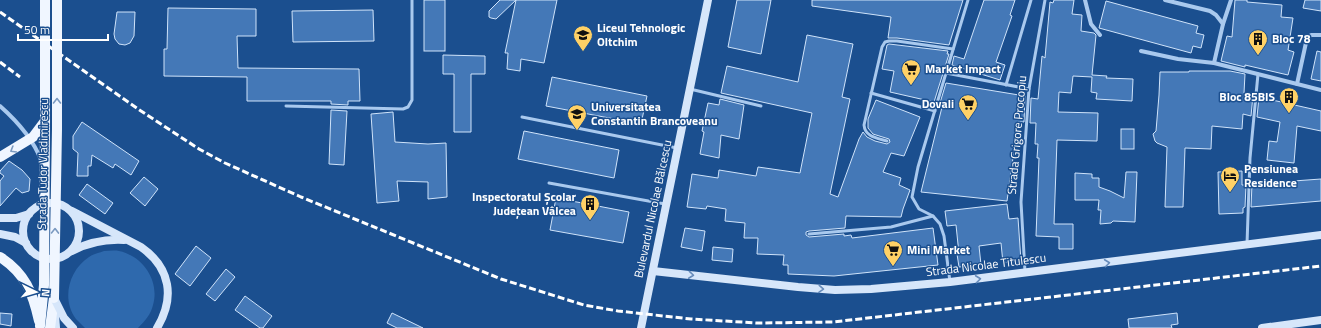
<svg xmlns="http://www.w3.org/2000/svg" width="1321" height="328" font-family="'Titillium Web',sans-serif">
  <style>
    .green { fill: #2e69ad }
    .building { fill: #4478b7; stroke: #cfe3fa }
    .lines { fill: none; stroke-linecap: round; stroke-linejoin: round }
    .service { stroke: #a9c9ee; stroke-width: 3 }
    .minor { stroke: #a9c9ee; stroke-width: 4 }
    .secondary { stroke: #d6e6fa; stroke-width: 8 }
    .primary { stroke: #f0f6ff; stroke-width: 10 }
    .rail { stroke: #fff; stroke-width: 3; stroke-dasharray: 7 3; stroke-linecap: butt }
    .secondary-bridge { stroke: #d6e6fa; stroke-width: 8 }
    .primary-bridge { stroke: #f0f6ff; stroke-width: 10 }
    .oneway { stroke: #7b9ac1 }
    .oneway2 { stroke: #668bba }
    .labels { text-anchor: middle; stroke-width: 3; stroke-linejoin: round; paint-order: stroke }
    .poi-label { font-size: 12px; font-weight: bold; fill: #fff; stroke: #1b4f8f; text-anchor: start }
    .street-label { font-size: 12px; fill: #fff; stroke: #1b4f8f }
  </style>
  <rect width="100%" height="100%" fill="#1b4f8f"/>
  <!-- green -->
  <path class="green" d="M104,251C109,251 114,250 119,251C143,256 160,281 153,305C151,314 145,321 138,328H85C82,325 79,322 76,319C61,299 69,270 89,257C93,254 99,253 104,251Z"/>
  <!-- building -->
  <g class="building">
    <rect x="424" y="0" width="21" height="51"/>
    <path d="M500,0H557L544,63L521,59L520,71L507,69L508,53H505L516,0L496,19L491,18L489,17V11Z"/>
    <path d="M737,0H771L761,54L728,47Z"/>
    <path d="M812,0H963L949,45L897,38H888L891,17L812,6Z"/>
    <path d="M984,0H1015L1010,15L1012,16L996,62L1005,65L1000,80L952,65L954,56L964,59Z"/>
    <path d="M1054,0H1074L1072,14L1082,15L1081,31L1094,33L1096,35L1092,75L1107,76L1106,78L1133,79L1132,101L1096,99L1097,93L1091,92L1092,77L1073,76L1071,93L1059,92L1058,112L1098,113L1097,141L1057,140L1054,224H1073V249H1059V237L1036,236L1039,158H1037L1038,144H1035L1036,123H1030L1031,98L1038,99L1042,56L1045,58L1050,2L1053,3Z"/>
    <path d="M1235,0H1247V2L1282,5L1281,17L1293,18L1288,50L1294,52L1288,75L1245,65V67L1221,61L1227,36L1232,37Z"/>
    <path d="M1305,0H1321V11L1303,8Z"/>
    <path d="M1106,1L1198,26L1196,33L1204,35L1201,48L1193,46L1191,53L1099,28Z"/>
    <path d="M168,8L256,9V36H237L238,68L359,69L360,101H348V105L331,104V101H247V77L164,76V49H167Z"/>
    <path d="M373,10L374,41L293,42L292,11Z"/>
    <path d="M117,12H135L134,36L130,43L125,45L119,44L115,39L114,34Z"/>
    <path d="M807,35L853,44L842,97L850,99L830,194L838,197L859,139L863,132L867,137L875,141L887,144L890,142L889,139L873,134L868,128V119L876,100L920,117L904,156L891,153L883,172L901,178L899,185L910,190L903,209L901,217L846,216L845,228L809,231L806,232V235L809,237L844,234V236L851,235L852,238L933,228L938,265L834,276L788,274V265H783L784,255L757,254L758,238H744L745,223L725,221L726,209L707,206L706,209L687,207L692,174L718,178L719,170L756,176L758,167L800,173L812,113L721,93L727,66L798,82Z"/>
    <path d="M889,44L948,51L947,54H949L934,102L890,92L894,71L882,69L887,45Z"/>
    <path d="M1317,51L1321,52V81L1311,79Z"/>
    <path d="M443,55L485,56V74H471V132H454V74H443Z"/>
    <path d="M1189,71H1230L1245,74L1244,93L1253,95L1251,116L1243,114L1242,129L1212,126L1211,149L1185,148L1183,207H1165L1167,147L1157,143L1155,141L1153,134L1156,131L1159,95L1160,72H1189Z"/>
    <path d="M552,77L647,96L641,124L546,106Z"/>
    <path d="M946,83L1025,96L1024,122H1018L1007,201L921,192L943,103H940Z"/>
    <path d="M1259,97L1321,111V131L1297,126L1294,163L1267,160L1269,141L1277,142L1280,122L1257,117Z"/>
    <path d="M720,99L744,105L739,139L721,135L719,158L700,154L704,132L702,131L708,103L719,105Z"/>
    <path d="M331,110L347,111L344,165L329,164Z"/>
    <path d="M393,112L395,142L428,144L446,143L447,197L428,199V182L397,181L399,201L377,203L371,114Z"/>
    <path d="M82,122L139,161L131,175L115,164L113,168L92,155L91,166H88V176H77L78,153L73,149V136Z"/>
    <rect x="1121" y="129" width="13" height="20"/>
    <path d="M524,131L619,150L614,178L518,159Z"/>
    <path d="M9,161L22,170L30,179L29,191L22,193L16,188L0,206V181L4,176L0,173V171Z"/>
    <path d="M1242,171V185H1246L1245,207L1243,208V213L1219,214L1218,172Z"/>
    <path d="M1126,172H1137L1135,222L1113,221L1111,223L1100,224L1101,210H1098L1099,200H1075V173L1092,174V178H1099V187L1110,191L1124,198Z"/>
    <path d="M144,177L158,189L145,206L130,193Z"/>
    <path d="M1321,179V201L1251,207L1252,184Z"/>
    <path d="M87,184L113,203L105,214L79,195Z"/>
    <path d="M556,198L629,212L623,243L550,230Z"/>
    <path d="M1007,204L1009,219L1018,218L1021,261L1003,263L1001,243L979,246L981,265L959,267L957,254H959L956,225L947,226L945,211Z"/>
    <path d="M685,228L705,231L702,251L681,247Z"/>
    <path d="M196,246L211,258L190,286L175,274Z"/>
    <path d="M713,247L733,249L732,262L712,260Z"/>
    <path d="M226,269L235,277L215,301L206,294Z"/>
    <path d="M245,296L272,316L263,328H260L235,310Z"/>
    <path d="M0,313L12,314L11,326L0,324Z"/>
    <path d="M392,313L423,328H397L387,323Z"/>
    <path d="M1177,313L1178,324L1171,325L1172,328H1129L1128,319Z"/>
  </g>
  <g class="lines">
    <!-- service -->
    <g class="service">
      <path d="M946,73L968,0"/>
      <path d="M1006,85L1031,0"/>
      <path d="M690,89L761,106"/>
      <path d="M871,93L935,111"/>
      <path d="M286,106L403,109L408,107L412,100V0"/>
      <path d="M522,117L677,148"/>
      <path d="M887,141C877,138 865,137 864,125L882,47L885,42L889,41H897L953,49"/>
      <path d="M549,183L665,204"/>
      <path d="M809,234L891,227L933,216"/>
      <path d="M1247,244L1250,158L1258,74"/>
      <path d="M1025,272L1021,202L1029,89L1045,0"/>
      <path d="M950,282L944,236L940,224L933,216L919,209L912,197L918,167L946,73L1029,89"/>
    </g>
    <!-- minor -->
    <g class="minor">
      <path d="M1085,0L1091,24L1100,35"/>
      <path d="M1165,0L1210,11L1216,15L1223,24"/>
      <path d="M1141,51L1178,59L1214,63L1321,90"/>
      <path d="M1214,63L1223,24L1231,0"/>
      <path d="M1297,84L1307,38L1311,35H1321"/>
      <path d="M0,106C17,121 33,139 41,160"/>
    </g>
    <!-- secondary -->
    <g class="secondary">
      <circle cx="51" cy="231" r="28"/>
      <path d="M72,211L141,247C171,268 175,298 157,328"/>
      <path d="M0,218H16L29,214"/>
      <path d="M0,234L15,237L26,243"/>
      <path d="M72,251C89,242 105,239 124,240"/>
      <path d="M653,271L798,287L835,290L871,289L950,282L1321,235"/>
      <path d="M55,314L56,328"/>
      <path d="M641,328L708,0"/>
      <path d="M1262,328L1321,320"/>
    </g>
    <!-- primary -->
    <g class="primary">
      <path d="M57,15V0"/>
      <path d="M45,46V121"/>
      <path d="M0,257C25,273 33,293 39,321"/>
      <path d="M50,328L54,298"/>
    </g>
    <!-- rail -->
    <g class="rail">
      <path d="M0,12L141,111L199,149L225,163L301,197L501,279L584,305L618,311L691,319L757,323L833,322L1321,266"/>
      <path d="M0,62L20,77"/>
    </g>
    <!-- secondary-bridge -->
    <path class="secondary-bridge" d="M54,298L64,318L73,328"/>
    <!-- primary-bridge -->
    <g class="primary-bridge">
      <path d="M45,46V0"/>
      <path d="M0,157L33,137L45,121"/>
      <path d="M54,298L57,129V15"/>
      <path d="M40,326L44,285L45,121"/>
    </g>
  </g>
  <!-- one-way arrows -->
  <defs><path id="oneway-chevron" d="M-2-3.5L2.5 0L-2 3.5" fill="none" stroke-width="1.6" stroke-linecap="round" stroke-linejoin="round"/></defs>
  <g class="oneway">
    <use href="#oneway-chevron" transform="translate(57 101) rotate(-90)"/>
    <use href="#oneway-chevron" transform="translate(13 150) rotate(149)"/>
    <use href="#oneway-chevron" transform="translate(55 231) rotate(-89)"/>
  </g>
  <g class="oneway2">
    <use href="#oneway-chevron" transform="translate(1107 263) rotate(-7)"/>
    <use href="#oneway-chevron" transform="translate(691 275) rotate(6)"/>
    <use href="#oneway-chevron" transform="translate(978 279) rotate(-7)"/>
    <use href="#oneway-chevron" transform="translate(821 289) rotate(4)"/>
  </g>
  <!-- icons -->
  <defs>
    <symbol id="school-pin" viewBox="-11 -11 22 30"><path d="M0 17L-7.5 6A9.5 9.5 0 1 1 7.5 6Z" fill="#ffd166" stroke="#1b4f8f"/><path d="M0-5L7-2L0 1L-7-2ZM-4 1L0 2.5L4 1V4Q0 6-4 4Z" fill="#111"/></symbol>
    <symbol id="building-pin" viewBox="-11 -11 22 30"><path d="M0 17L-7.5 6A9.5 9.5 0 1 1 7.5 6Z" fill="#ffd166" stroke="#1b4f8f"/><path d="M-4-6H4V6H1V3H-1V6H-4ZM-2.5-4.3h1.7v1.8h-1.7ZM.8-4.3h1.7v1.8H.8ZM-2.5-1h1.7V.8h-1.7ZM.8-1h1.7V.8H.8Z" fill="#111"/></symbol>
    <symbol id="supermarket-pin" viewBox="-11 -11 22 30"><path d="M0 17L-7.5 6A9.5 9.5 0 1 1 7.5 6Z" fill="#ffd166" stroke="#1b4f8f"/><path d="M-6-5.5h2.5l.6 2H6L4.5 2H-2.5L-4.4-4H-6ZM-1.5 3.2a1.3 1.3 0 1 0 .1 0ZM3 3.2a1.3 1.3 0 1 0 .1 0Z" fill="#111"/></symbol>
    <symbol id="university-pin" viewBox="-11 -11 22 30"><path d="M0 17L-7.5 6A9.5 9.5 0 1 1 7.5 6Z" fill="#ffd166" stroke="#1b4f8f"/><path d="M0-5L7-2L0 1L-7-2ZM-4 1L0 2.5L4 1V4Q0 6-4 4Z" fill="#111"/></symbol>
    <symbol id="hotel-pin" viewBox="-11 -11 22 30"><path d="M0 17L-7.5 6A9.5 9.5 0 1 1 7.5 6Z" fill="#ffd166" stroke="#1b4f8f"/><path d="M-6-4.5h1.5V1H6V5H4.5V3h-9V5H-6ZM-4 0a1.8 1.8 0 1 1 3.6 0ZM.5 0V-2.5h3Q6-2.5 6 0Z" fill="#111"/></symbol>
  </defs>
  <g fill-rule="evenodd">
    <use href="#school-pin" x="572" y="24" width="22" height="30"/>
    <use href="#building-pin" x="1247" y="28" width="22" height="30"/>
    <use href="#supermarket-pin" x="900" y="58" width="22" height="30"/>
    <use href="#building-pin" x="1278" y="86" width="22" height="30"/>
    <use href="#supermarket-pin" x="957" y="93" width="22" height="30"/>
    <use href="#university-pin" x="566" y="103" width="22" height="30"/>
    <use href="#hotel-pin" x="1219" y="165" width="22" height="30"/>
    <use href="#building-pin" x="579" y="193" width="22" height="30"/>
    <use href="#supermarket-pin" x="882" y="239" width="22" height="30"/>
  </g>
  <g class="labels">
    <!-- poi labels -->
    <g class="poi-label">
      <text x="597" y="32">Liceul Tehnologic<tspan x="597" dy="14">Oltchim</tspan></text>
      <text x="1272" y="43">Bloc 78</text>
      <text x="925" y="73">Market Impact</text>
      <text x="1275" y="101" text-anchor="end">Bloc 85BIS</text>
      <text x="954" y="108" text-anchor="end">Dovali</text>
      <text x="591" y="111">Universitatea<tspan x="591" dy="14">Constantin Brancoveanu</tspan></text>
      <text x="1244" y="173">Pensiunea<tspan x="1244" dy="14">Residence</tspan></text>
      <text x="576" y="201" text-anchor="end">Inspectoratul Școlar<tspan x="576" dy="14">Județean Vâlcea</tspan></text>
      <text x="907" y="254">Mini Market</text>
    </g>
    <!-- street labels -->
    <g class="street-label">
      <text transform="translate(1017 135) rotate(-85)" y="4">Strada Grigore Procopiu</text>
      <text transform="translate(43 164) rotate(-89)" y="4">Strada Tudor Vladimirescu</text>
      <text transform="translate(653 209) rotate(-78)" y="4">Bulevardul Nicolae Bălcescu</text>
      <text transform="translate(986 265) rotate(-7)" y="4">Strada Nicolae Titulescu</text>
    </g>
  </g>
  <!-- north arrow -->
  <g transform="translate(36 292) rotate(95)" stroke="#1b4f8f" stroke-width="3" paint-order="stroke">
  <path d="M0-3L7 15L0 10L-7 15Z" fill="#ffffff"/>
  <text y="-6" font-size="11" font-weight="bold" text-anchor="middle" fill="#ffffff">N</text>
  </g>
  <!-- scale -->
  <path d="M18 34v6h90v-6" fill="none" stroke="#ffffff" stroke-width="2"/>
  <text x="24" y="34" font-size="12" fill="#ffffff" stroke="#1b4f8f" stroke-width="3" paint-order="stroke">50 m</text>
</svg>
